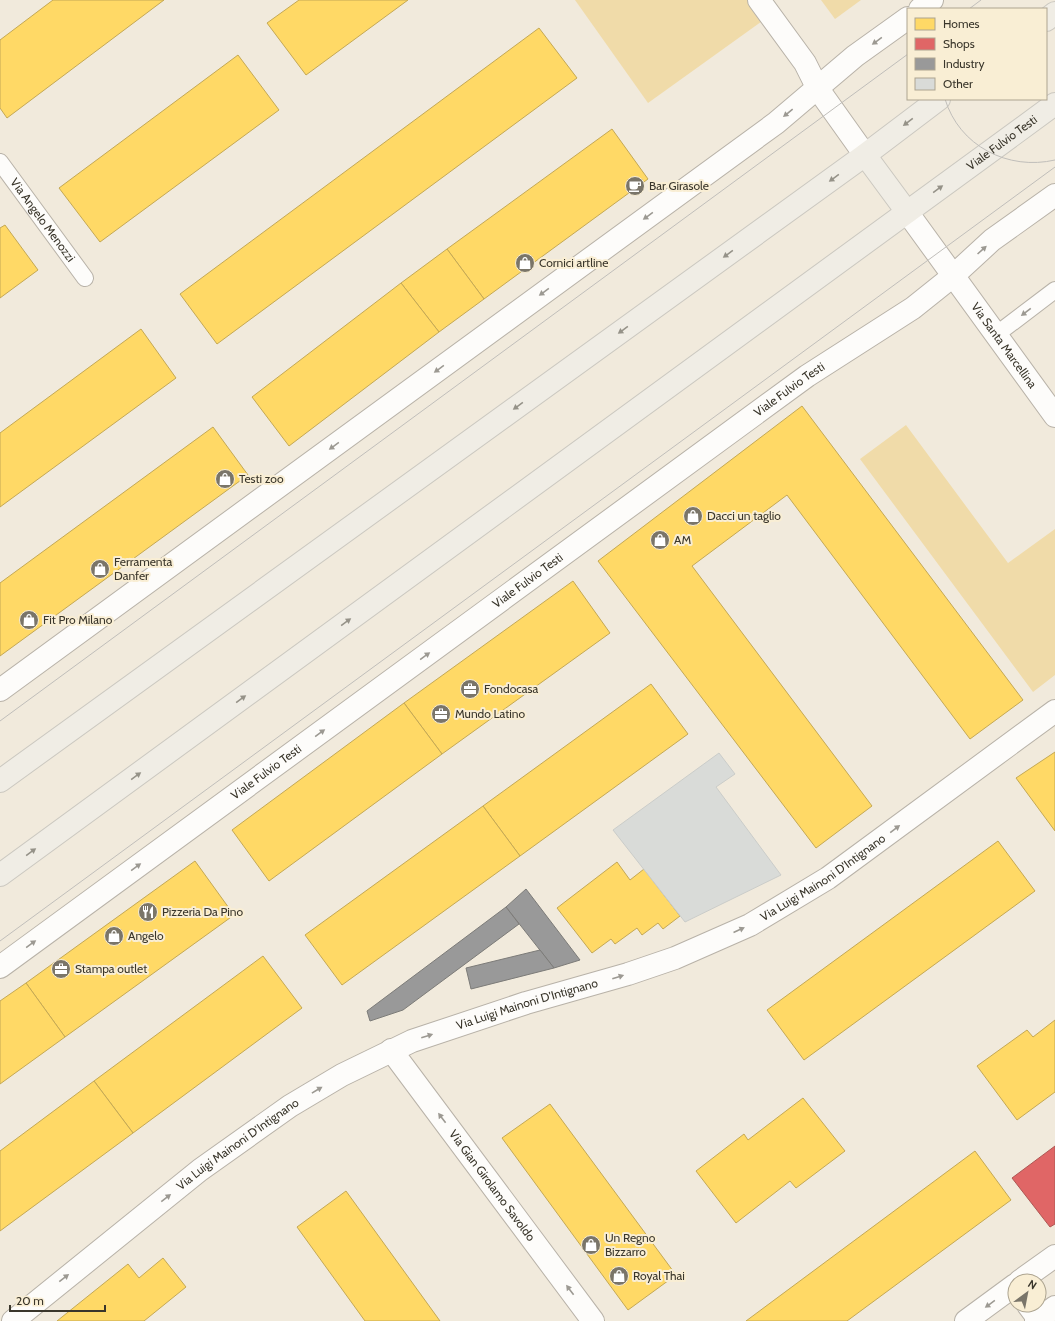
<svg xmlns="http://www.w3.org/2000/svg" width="1055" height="1321" font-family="Cabin,sans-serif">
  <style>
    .green { fill: #f0dba9 }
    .homes { fill: #ffd966; stroke: #c4a854 }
    .shops { fill: #e06666; stroke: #ae5854 }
    .industry { fill: #999; stroke: #7c7b78 }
    .building { fill: #d9dbd8; stroke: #caccc9 }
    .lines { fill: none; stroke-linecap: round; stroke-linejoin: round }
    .service-casing { stroke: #b8b2a8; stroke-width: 18 }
    .minor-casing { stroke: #b8b2a8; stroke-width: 24 }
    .tertiary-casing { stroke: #b8b2a8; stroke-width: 24 }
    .primary-casing { stroke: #cbc8c0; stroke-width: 24 }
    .service { stroke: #fdfcfa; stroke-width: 16 }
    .minor { stroke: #fdfcfa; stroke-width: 22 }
    .tertiary { stroke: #fdfcfa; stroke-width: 22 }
    .primary { stroke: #f0ede5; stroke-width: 22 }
    .tram { stroke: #c0beba; stroke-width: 1 }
    .oneway { fill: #9c9992 }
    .oneway2 { fill: #959288 }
    .labels { text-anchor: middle; stroke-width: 4; stroke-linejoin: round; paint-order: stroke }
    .street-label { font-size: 12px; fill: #3a362b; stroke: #f9eed4 }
    .poi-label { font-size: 12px; fill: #3a362b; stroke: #f9eed4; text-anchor: start }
  </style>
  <rect width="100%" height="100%" fill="#f1eadc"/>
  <!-- green -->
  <g class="green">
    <path d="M575,0H750L765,19L648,103Z"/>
    <path d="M821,0H861L835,19Z"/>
    <path d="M906,425L1008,563L1055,529V675L1033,692L860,459Z"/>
  </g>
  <!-- homes -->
  <g class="homes">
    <path d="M53,0H164L7,118L0,108V40Z"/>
    <path d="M299,0H408L306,75L267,23Z"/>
    <path d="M539,28L577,78L217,344L180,294Z"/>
    <path d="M238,55L279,110L100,242L59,188Z"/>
    <path d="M612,129L648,179L484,299L447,249Z"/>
    <path d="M5,225L38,270L0,298V228Z"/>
    <path d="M447,249L484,299L439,332L401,283Z"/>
    <path d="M401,283L439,332L289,446L252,397Z"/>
    <path d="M141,329L176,378L0,507V433Z"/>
    <path d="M802,406L1023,700L970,739L787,495L692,566L872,806L816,848L598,561Z"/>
    <path d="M213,427L248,475L0,656V583Z"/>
    <path d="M573,581L610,633L442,754L404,703Z"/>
    <path d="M651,684L688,734L520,856L483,806Z"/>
    <path d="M404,703L442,754L269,881L232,830Z"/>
    <path d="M1055,752V831L1016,778Z"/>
    <path d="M483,806L520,856L342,985L305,935Z"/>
    <path d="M998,841L1035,891L804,1060L767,1010Z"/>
    <path d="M195,861L234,915L65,1037L26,983Z"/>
    <path d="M617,862L630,880L644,869L680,916L663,929L658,923L642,935L637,928L615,944L611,939L592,953L557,908Z"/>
    <path d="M263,956L302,1008L133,1133L94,1081Z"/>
    <path d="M26,983L65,1037L0,1084V1001Z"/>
    <path d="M1055,1020V1092L1017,1120L977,1066L1027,1030L1033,1037Z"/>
    <path d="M94,1081L133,1133L0,1231V1151Z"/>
    <path d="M803,1098L845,1151L796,1188L790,1181L736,1223L696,1171L744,1134L748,1140Z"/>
    <path d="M550,1104L676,1275L628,1310L502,1138Z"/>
    <path d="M975,1151L1011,1200L847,1321H746Z"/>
    <path d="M346,1191L440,1321H365L297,1227Z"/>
    <path d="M163,1258L186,1287L144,1321H57L128,1264L139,1278Z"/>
  </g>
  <!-- shops -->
  <path class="shops" d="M1055,1146V1224L1050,1227L1012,1178Z"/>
  <!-- industry -->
  <g class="industry">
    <path d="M526,889L580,960L554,968L506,907Z"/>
    <path d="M506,907L519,924L403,1010L370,1021L367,1011Z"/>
    <path d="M540,950L554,968L471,989L466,968Z"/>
  </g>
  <!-- building -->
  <path class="building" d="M719,753L735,774L716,787L781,875L685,922L613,830Z"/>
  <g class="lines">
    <defs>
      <g id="service">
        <path id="s1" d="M0,162L85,278"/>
        <path d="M997,334L1055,290"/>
      </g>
      <g id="minor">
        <path d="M759,0L805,63L818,89L865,155"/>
        <path d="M920,9L932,0"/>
        <path id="s2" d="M907,212L1055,416"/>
        <path d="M0,690L776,123L855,56L908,18"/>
        <path id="s3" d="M0,967L807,376L913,308L953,276L992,240L1055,195"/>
        <path id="s4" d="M391,1050L593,1321"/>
        <path d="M1028,1305L1040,1321"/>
        <path id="s5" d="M13,1321L200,1170L290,1106L342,1075L412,1041L526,1003L628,974L675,958L750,925L828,878L1055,711"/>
      </g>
      <g id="tertiary">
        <path d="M1020,1281L1055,1256"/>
        <path d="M966,1321L1015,1285"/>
        <path d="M1036,1321L1055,1307"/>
      </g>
      <g id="primary">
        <path d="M1046,20L1055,13"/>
        <path d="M865,155L907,212"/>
        <path d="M0,781L865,155L939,99"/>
        <path id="s6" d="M0,875L1055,104"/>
      </g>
    </defs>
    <!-- service casing -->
    <use href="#service" class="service-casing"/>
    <!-- minor casing -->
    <use href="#minor" class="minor-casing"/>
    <!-- tertiary casing -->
    <use href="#tertiary" class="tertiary-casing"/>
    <!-- primary casing -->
    <use href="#primary" class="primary-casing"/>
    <!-- service -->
    <use href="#service" class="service"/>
    <!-- minor -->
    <use href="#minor" class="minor"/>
    <!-- tertiary -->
    <use href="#tertiary" class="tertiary"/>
    <!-- primary -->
    <use href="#primary" class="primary"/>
    <!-- tram -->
    <g class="tram">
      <path d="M969,9L981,0"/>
      <path d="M945,99C959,146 1008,171 1055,160"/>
      <path d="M0,721L908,54"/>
      <path d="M0,941L1055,167"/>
    </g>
  </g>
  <!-- one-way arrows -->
  <defs><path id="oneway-solid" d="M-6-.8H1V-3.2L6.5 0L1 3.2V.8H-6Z"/></defs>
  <g class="oneway">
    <use href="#oneway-solid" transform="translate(877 41) rotate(144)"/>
    <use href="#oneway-solid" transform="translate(788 113) rotate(141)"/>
    <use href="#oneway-solid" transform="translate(648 216) rotate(144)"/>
    <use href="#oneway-solid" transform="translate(982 250) rotate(-42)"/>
    <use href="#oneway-solid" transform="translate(544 292) rotate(144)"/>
    <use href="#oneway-solid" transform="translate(1026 312) rotate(143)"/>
    <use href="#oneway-solid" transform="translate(439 369) rotate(144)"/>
    <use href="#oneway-solid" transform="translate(334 446) rotate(144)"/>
    <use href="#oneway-solid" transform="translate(425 656) rotate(-36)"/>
    <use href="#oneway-solid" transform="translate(320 733) rotate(-36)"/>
    <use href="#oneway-solid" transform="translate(895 829) rotate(-37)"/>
    <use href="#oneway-solid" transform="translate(136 867) rotate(-36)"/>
    <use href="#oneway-solid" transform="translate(739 930) rotate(-24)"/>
    <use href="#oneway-solid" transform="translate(31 944) rotate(-36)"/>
    <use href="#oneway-solid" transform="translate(618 977) rotate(-18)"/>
    <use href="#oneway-solid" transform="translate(427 1036) rotate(-17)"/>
    <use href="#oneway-solid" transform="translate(317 1090) rotate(-31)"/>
    <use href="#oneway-solid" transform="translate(442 1118) rotate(-127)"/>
    <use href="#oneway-solid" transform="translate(166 1198) rotate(-38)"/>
    <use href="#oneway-solid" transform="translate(64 1278) rotate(-38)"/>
    <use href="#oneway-solid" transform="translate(570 1290) rotate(-127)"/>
    <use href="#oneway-solid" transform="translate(990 1304) rotate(144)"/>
  </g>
  <g class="oneway2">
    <use href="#oneway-solid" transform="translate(908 122) rotate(143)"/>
    <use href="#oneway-solid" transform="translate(834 178) rotate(144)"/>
    <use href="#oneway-solid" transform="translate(938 189) rotate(-36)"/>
    <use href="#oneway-solid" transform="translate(728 254) rotate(144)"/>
    <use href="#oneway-solid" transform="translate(623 330) rotate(144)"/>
    <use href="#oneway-solid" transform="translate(518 406) rotate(144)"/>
    <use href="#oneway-solid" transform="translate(346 622) rotate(-36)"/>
    <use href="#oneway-solid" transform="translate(241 699) rotate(-36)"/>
    <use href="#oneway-solid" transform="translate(136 776) rotate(-36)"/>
    <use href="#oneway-solid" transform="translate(31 852) rotate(-36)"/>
  </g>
  <!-- icons -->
  <defs>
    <symbol id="cafe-disc" viewBox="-11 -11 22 22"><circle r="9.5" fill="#7a7569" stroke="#f9eed4"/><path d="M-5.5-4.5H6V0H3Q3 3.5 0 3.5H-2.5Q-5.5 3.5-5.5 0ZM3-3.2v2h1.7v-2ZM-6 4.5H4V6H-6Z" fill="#fff"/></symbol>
    <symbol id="shop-disc" viewBox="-11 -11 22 22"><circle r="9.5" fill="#7a7569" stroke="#f9eed4"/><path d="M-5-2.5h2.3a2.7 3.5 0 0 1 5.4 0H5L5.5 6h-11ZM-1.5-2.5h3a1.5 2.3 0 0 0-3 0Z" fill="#fff"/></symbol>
    <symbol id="office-disc" viewBox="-11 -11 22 22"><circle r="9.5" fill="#7a7569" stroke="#f9eed4"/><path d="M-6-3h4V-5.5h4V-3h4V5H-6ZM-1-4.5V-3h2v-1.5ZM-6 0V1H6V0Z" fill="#fff"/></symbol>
    <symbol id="restaurant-disc" viewBox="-11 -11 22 22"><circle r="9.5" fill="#7a7569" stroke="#f9eed4"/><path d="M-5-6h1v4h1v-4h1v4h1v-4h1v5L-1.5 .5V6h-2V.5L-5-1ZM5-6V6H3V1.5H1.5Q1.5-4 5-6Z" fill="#fff"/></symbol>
  </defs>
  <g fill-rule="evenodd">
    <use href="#cafe-disc" x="624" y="175" width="22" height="22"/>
    <use href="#shop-disc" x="514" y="252" width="22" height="22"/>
    <use href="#shop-disc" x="214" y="468" width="22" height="22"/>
    <use href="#shop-disc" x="682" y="505" width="22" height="22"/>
    <use href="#shop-disc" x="649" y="529" width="22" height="22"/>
    <use href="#shop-disc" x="89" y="558" width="22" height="22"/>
    <use href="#shop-disc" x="18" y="609" width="22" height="22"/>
    <use href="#office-disc" x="459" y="678" width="22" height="22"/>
    <use href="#office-disc" x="430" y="703" width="22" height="22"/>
    <use href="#restaurant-disc" x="137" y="901" width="22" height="22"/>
    <use href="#shop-disc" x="103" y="925" width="22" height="22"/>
    <use href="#office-disc" x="50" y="958" width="22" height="22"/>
    <use href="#shop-disc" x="580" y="1234" width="22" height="22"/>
    <use href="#shop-disc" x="608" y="1265" width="22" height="22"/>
  </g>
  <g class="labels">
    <!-- street labels -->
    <g class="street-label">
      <text dy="4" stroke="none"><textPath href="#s6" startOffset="1241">Viale Fulvio Testi</textPath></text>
      <text dy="4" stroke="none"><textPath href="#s1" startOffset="72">Via Angelo Menozzi</textPath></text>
      <text dy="4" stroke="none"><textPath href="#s2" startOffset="165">Via Santa Marcellina</textPath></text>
      <text dy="4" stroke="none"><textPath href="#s3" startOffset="978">Viale Fulvio Testi</textPath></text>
      <text dy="4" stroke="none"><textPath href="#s3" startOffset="654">Viale Fulvio Testi</textPath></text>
      <text dy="4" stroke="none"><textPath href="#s3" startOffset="330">Viale Fulvio Testi</textPath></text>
      <text dy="4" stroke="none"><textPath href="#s5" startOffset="934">Via Luigi Mainoni D'Intignano</textPath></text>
      <text dy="4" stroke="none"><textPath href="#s5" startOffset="610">Via Luigi Mainoni D'Intignano</textPath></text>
      <text dy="4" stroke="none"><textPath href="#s5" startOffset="286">Via Luigi Mainoni D'Intignano</textPath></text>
      <text dy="4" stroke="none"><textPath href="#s4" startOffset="169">Via Gian Girolamo Savoldo</textPath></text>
    </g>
    <!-- poi labels -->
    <g class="poi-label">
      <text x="649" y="190">Bar Girasole</text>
      <text x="539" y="267">Cornici artline</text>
      <text x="239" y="483">Testi zoo</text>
      <text x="707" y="520">Dacci un taglio</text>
      <text x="674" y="544">AM</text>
      <text x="114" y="566">Ferramenta<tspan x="114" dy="14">Danfer</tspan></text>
      <text x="43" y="624">Fit Pro Milano</text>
      <text x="484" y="693">Fondocasa</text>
      <text x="455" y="718">Mundo Latino</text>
      <text x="162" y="916">Pizzeria Da Pino</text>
      <text x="128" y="940">Angelo</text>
      <text x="75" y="973">Stampa outlet</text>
      <text x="605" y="1242">Un Regno<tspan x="605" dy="14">Bizzarro</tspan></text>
      <text x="633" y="1280">Royal Thai</text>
    </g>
  </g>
  <!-- legend -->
  <rect x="907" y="8" width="140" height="92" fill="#f9eed4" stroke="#ada490"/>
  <rect x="915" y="18" width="20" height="12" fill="#ffd966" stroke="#ada490"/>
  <text x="943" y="28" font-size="12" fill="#3a362b">Homes</text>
  <rect x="915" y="38" width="20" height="12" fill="#e06666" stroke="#ada490"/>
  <text x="943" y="48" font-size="12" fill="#3a362b">Shops</text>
  <rect x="915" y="58" width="20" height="12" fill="#999999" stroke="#ada490"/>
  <text x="943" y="68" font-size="12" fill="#3a362b">Industry</text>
  <rect x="915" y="78" width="20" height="12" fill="#d9dbd8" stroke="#ada490"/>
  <text x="943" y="88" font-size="12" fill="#3a362b">Other</text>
  <!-- north arrow -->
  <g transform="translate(1027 1293) rotate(32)"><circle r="19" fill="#f9eed4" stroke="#ada490"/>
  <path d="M0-3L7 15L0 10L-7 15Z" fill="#7a7569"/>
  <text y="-6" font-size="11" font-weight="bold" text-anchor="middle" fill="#3a362b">N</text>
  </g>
  <!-- scale -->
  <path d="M10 1305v6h95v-6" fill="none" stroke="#3a362b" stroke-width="2"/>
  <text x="16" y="1305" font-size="12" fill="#3a362b" stroke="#f9eed4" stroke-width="3" paint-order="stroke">20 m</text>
</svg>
